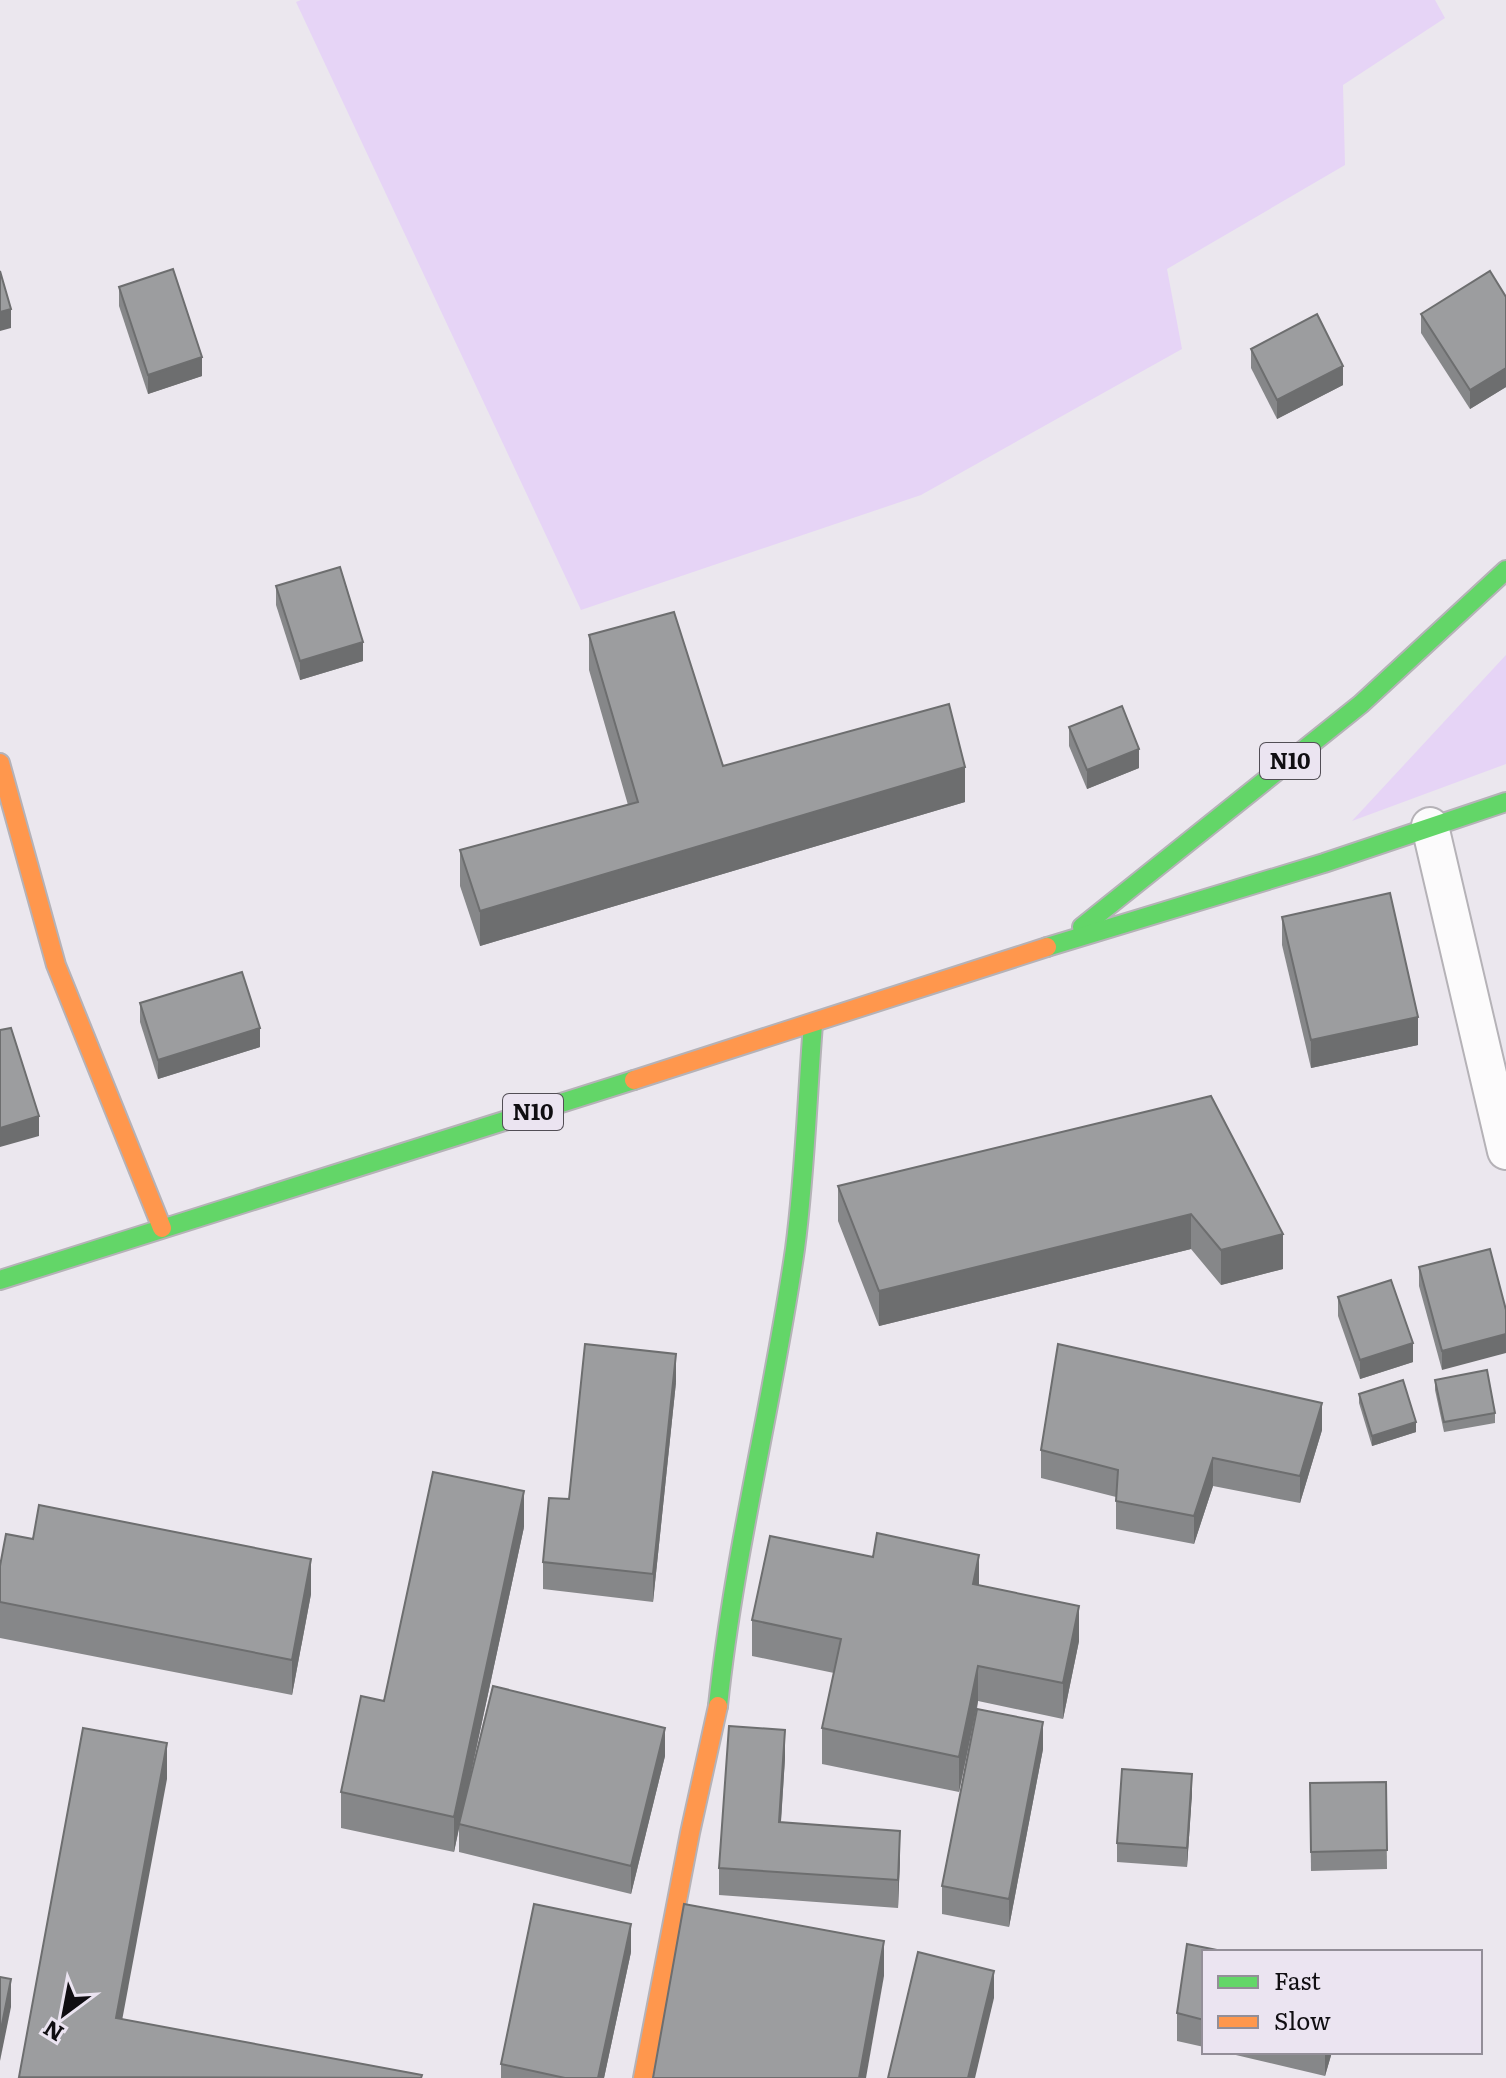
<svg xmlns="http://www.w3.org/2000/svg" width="1506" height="2078" font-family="Literata,serif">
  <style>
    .green { fill: #e6d4f6 }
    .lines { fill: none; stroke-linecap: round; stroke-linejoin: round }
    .street-casing { stroke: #b5b2b7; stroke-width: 40 }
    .fast-casing { stroke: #b5b2b7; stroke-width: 22 }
    .slow-casing { stroke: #b5b2b7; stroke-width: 22 }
    .street { stroke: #fcfbfc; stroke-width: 36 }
    .fast { stroke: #63d668; stroke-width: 18 }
    .slow { stroke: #ff974d; stroke-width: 18 }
    .wall { fill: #868789 }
    .shaded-wall { fill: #6d6e6f }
    .building { fill: #9c9d9f; stroke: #6d6e6f; stroke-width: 2 }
    .labels { text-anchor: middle; stroke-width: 6; stroke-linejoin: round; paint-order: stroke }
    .shield { fill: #ebe4f1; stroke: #524e55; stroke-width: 2 }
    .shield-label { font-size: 22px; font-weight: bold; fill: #100e12 }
  </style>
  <rect width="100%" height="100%" fill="#ebe7ee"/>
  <!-- green -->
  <g class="green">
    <path d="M301,0H1435L1445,18L1343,85L1345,165L1167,269L1182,349L921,495L581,610L296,2Z"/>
    <path d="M1506,655V764L1352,821Z"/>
  </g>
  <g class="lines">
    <defs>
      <path id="street" d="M1430,826L1506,1151"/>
      <g id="fast">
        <path d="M1082,927L1361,704L1506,570"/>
        <path d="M1047,947L1324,863L1506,802"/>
        <path d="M0,1280L634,1080"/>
        <path d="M718,1706C734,1552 773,1402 795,1249C805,1175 807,1099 813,1024"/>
      </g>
      <g id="slow">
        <path d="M0,763L56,965L162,1228"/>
        <path d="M634,1080L1047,947"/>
        <path d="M643,2078L690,1833L718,1706"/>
      </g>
    </defs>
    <!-- street casing -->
    <use href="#street" class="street-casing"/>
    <!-- fast casing -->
    <use href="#fast" class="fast-casing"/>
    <!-- slow casing -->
    <use href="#slow" class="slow-casing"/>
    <!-- street -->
    <use href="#street" class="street"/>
    <!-- fast -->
    <use href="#fast" class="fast"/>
    <!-- slow -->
    <use href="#slow" class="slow"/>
  </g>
  <!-- wall -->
  <g class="wall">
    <path d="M119,287L202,376L148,394L119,306Z"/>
    <path d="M1506,297V387L1470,409L1421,333V314Z"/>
    <path d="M1251,349L1343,385L1277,419L1251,368Z"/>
    <path d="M276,586L363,661L300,680L276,605Z"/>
    <path d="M589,635L723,766L965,802L480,946L460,886V850L628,805L589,670Z"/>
    <path d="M1069,727L1139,768L1087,789L1069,746Z"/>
    <path d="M1282,917L1418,1045L1311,1068L1282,945Z"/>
    <path d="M140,1003L260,1047L158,1079L140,1022Z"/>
    <path d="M1211,1096L1283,1269L1221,1285L1191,1249L879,1326L838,1221V1186Z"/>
    <path d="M1490,1249L1442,1370L1419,1286V1267Z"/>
    <path d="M1338,1297L1413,1362L1360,1379L1338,1316Z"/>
    <path d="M1435,1380L1495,1413V1423L1444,1432L1435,1390Z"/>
    <path d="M676,1382L653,1602L543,1589V1562L569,1499Z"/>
    <path d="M1359,1394L1416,1432L1372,1446L1359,1403Z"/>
    <path d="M1322,1430L1300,1503L1213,1486L1194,1544L1116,1529V1497L1041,1478V1450Z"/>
    <path d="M524,1527L464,1805L665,1756L631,1894L459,1852V1827L454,1852L341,1828V1792L384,1701Z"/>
    <path d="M0,1566L311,1594L292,1695L0,1638Z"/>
    <path d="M979,1585L1079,1641L1063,1719L978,1701L977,1709L1043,1749L1009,1927L942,1914V1886L976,1711L959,1792L822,1764V1728L834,1673L752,1656V1620Z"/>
    <path d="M785,1758L781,1822L900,1858L898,1908L719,1895V1868Z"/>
    <path d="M1386,1782L1387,1869L1311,1871L1310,1783Z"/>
    <path d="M1192,1793L1187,1867L1117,1862V1843Z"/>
    <path d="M631,1952L604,2078H501V2064Z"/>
    <path d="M1204,1952V2047L1177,2041V2013Z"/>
    <path d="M1223,2052H1332L1325,2076Z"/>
  </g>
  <!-- shaded-wall -->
  <g class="shaded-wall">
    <path d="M11,309V328L0,331V312Z"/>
    <path d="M202,357V376L148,394V375Z"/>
    <path d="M1343,366V385L1277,419V400Z"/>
    <path d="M1506,368V387L1470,409V390Z"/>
    <path d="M363,642V661L300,680V661Z"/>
    <path d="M1139,749V768L1087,789V770Z"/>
    <path d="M965,767V802L480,946V911Z"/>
    <path d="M1418,1017V1045L1311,1068V1040Z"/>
    <path d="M260,1028V1047L158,1079V1060Z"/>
    <path d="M39,1116V1136L0,1147V1128Z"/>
    <path d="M1191,1214V1249L879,1326V1291Z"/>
    <path d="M1283,1234V1269L1221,1285V1250Z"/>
    <path d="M1506,1334V1353L1442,1370V1351Z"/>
    <path d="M1413,1343V1362L1360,1379V1360Z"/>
    <path d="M676,1354V1382L653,1602V1574Z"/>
    <path d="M1322,1403V1430L1300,1503V1476Z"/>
    <path d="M1416,1422V1432L1372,1446V1436Z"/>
    <path d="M1213,1458V1486L1194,1544V1516Z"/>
    <path d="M524,1491V1527L454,1852V1817Z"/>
    <path d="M979,1555V1590L973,1584Z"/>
    <path d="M311,1559V1594L292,1695V1660Z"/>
    <path d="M1079,1606V1641L1063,1719V1683Z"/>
    <path d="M978,1666V1701L959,1792V1757Z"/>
    <path d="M1043,1722V1749L1009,1927V1899Z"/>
    <path d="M665,1728V1756L631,1894V1866Z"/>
    <path d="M785,1730V1758L779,1850V1822Z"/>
    <path d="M167,1743V1779L116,2053V2018Z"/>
    <path d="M1192,1774V1793L1187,1867V1848Z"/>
    <path d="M900,1831V1858L898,1908V1880Z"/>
    <path d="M631,1924V1952L604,2078H598Z"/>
    <path d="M884,1941V1976L866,2078H859Z"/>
    <path d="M994,1971V1998L975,2078H968Z"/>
    <path d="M11,1979V2007L0,2061V2034Z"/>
    <path d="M1325,2052H1332L1325,2076Z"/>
  </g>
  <!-- building -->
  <g class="building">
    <path d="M173,269L202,357L148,375L119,287Z"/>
    <path d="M0,271L11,309L0,312Z"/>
    <path d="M1490,271L1506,297V368L1470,390L1421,314Z"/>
    <path d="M1317,314L1343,366L1277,400L1251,349Z"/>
    <path d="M340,567L363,642L300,661L276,586Z"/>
    <path d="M674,612L723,766L949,704L965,767L480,911L460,850L638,802L589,635Z"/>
    <path d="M1122,706L1139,749L1087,770L1069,727Z"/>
    <path d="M1390,893L1418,1017L1311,1040L1282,917Z"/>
    <path d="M242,972L260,1028L158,1060L140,1003Z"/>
    <path d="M11,1028L39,1116L0,1128V1030Z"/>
    <path d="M1211,1096L1283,1234L1221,1250L1191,1214L879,1291L838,1186Z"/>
    <path d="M1490,1249L1506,1310V1334L1442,1351L1419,1267Z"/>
    <path d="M1391,1280L1413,1343L1360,1360L1338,1297Z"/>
    <path d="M585,1344L676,1354L653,1574L543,1562L549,1498L569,1499Z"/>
    <path d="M1058,1344L1322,1403L1300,1476L1213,1458L1194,1516L1116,1501L1118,1470L1041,1450Z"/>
    <path d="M1487,1370L1495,1413L1444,1422L1435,1380Z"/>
    <path d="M1403,1380L1416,1422L1372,1436L1359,1394Z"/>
    <path d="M433,1472L524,1491L454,1817L341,1792L361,1696L384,1701Z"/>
    <path d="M39,1505L311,1559L292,1660L0,1602V1566L6,1534L33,1539Z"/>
    <path d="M877,1533L979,1555L973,1584L1079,1606L1063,1683L978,1666L959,1757L822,1728L841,1639L752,1620L770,1536L873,1557Z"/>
    <path d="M493,1686L665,1728L631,1866L459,1824Z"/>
    <path d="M977,1709L1043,1722L1009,1899L942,1886Z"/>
    <path d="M729,1726L785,1730L779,1822L900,1831L898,1880L719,1868Z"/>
    <path d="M83,1728L167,1743L116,2018L422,2075L421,2078L19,2077Z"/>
    <path d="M1122,1769L1192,1774L1187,1848L1117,1843Z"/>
    <path d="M1386,1782L1387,1850L1311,1852L1310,1783Z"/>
    <path d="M534,1904L631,1924L598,2078H565L501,2064Z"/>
    <path d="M684,1904L884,1941L859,2078H653Z"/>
    <path d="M1187,1944L1227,1952H1204V2020L1177,2013Z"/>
    <path d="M918,1952L994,1971L968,2078H888Z"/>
    <path d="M0,1977L11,1979L0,2034Z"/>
  </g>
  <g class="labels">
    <!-- shield labels -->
    <g class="shield">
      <rect x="1260" y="743" width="60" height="36" rx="6"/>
      <rect x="503" y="1094" width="60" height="36" rx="6"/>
    </g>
    <g class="shield-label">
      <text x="1290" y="769">N10</text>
      <text x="533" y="1120">N10</text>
    </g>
  </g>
  <!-- legend -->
  <rect x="1202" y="1950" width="280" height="104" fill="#ebe4f1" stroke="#938e98" stroke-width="2"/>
  <rect x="1218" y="1976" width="40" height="12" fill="#63d668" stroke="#938e98" stroke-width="2"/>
  <text x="1274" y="1990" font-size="24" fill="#100e12">Fast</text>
  <rect x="1218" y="2016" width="40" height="12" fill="#ff974d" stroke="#938e98" stroke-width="2"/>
  <text x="1274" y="2030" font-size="24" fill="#100e12">Slow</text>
  <!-- north arrow -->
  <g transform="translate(64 2014) rotate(212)" stroke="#ebe4f1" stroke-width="6" paint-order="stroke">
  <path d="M0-6L14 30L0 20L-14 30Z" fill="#100e12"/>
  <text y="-12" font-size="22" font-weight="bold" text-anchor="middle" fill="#100e12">N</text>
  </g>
</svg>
